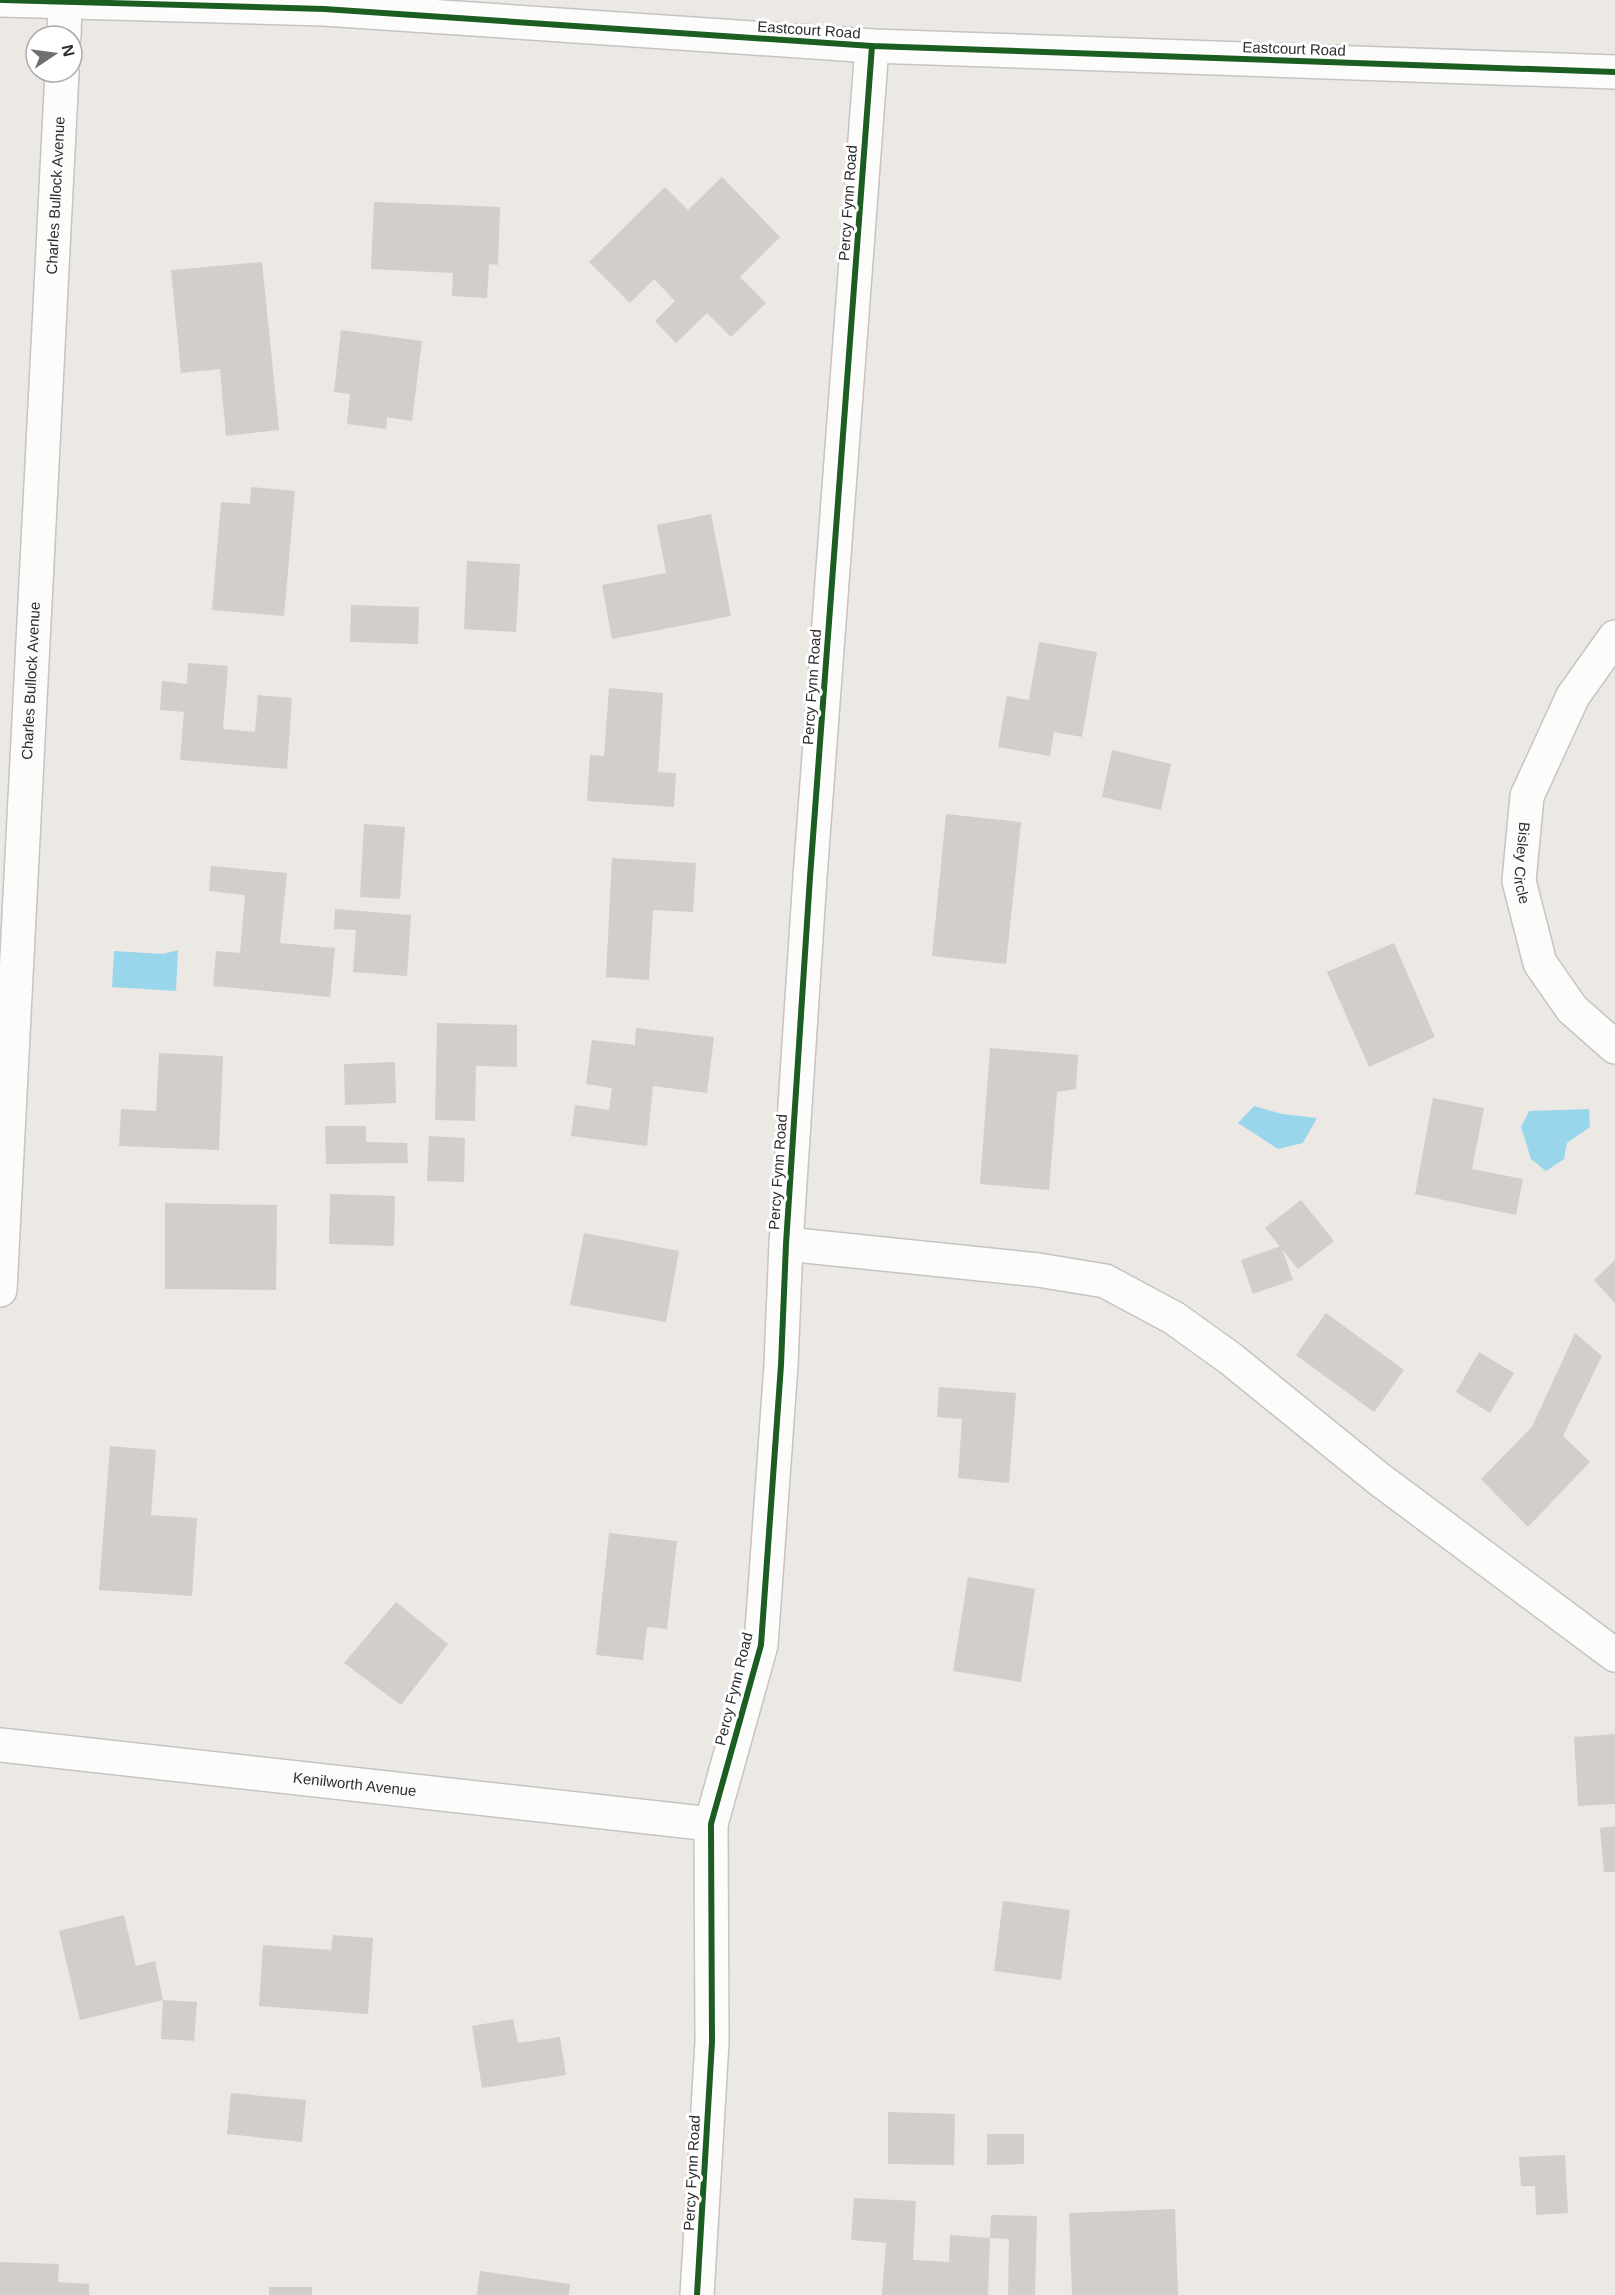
<svg xmlns="http://www.w3.org/2000/svg" width="1615" height="2295" font-family="Helvetica,sans-serif">
  <style>
    .water { fill: #99d6ec }
    .building { fill: #d1cecb }
    .lines { fill: none; stroke-linecap: round; stroke-linejoin: round }
    .minor-casing { stroke: #c5c4c5; stroke-width: 36 }
    .minor { stroke: #fcfcfb; stroke-width: 33 }
    .cycleway-casing { stroke: #fff; stroke-width: 10 }
    .cycleway { stroke: #1b5e20; stroke-width: 6 }
    .labels { text-anchor: middle; stroke-width: 6; stroke-linejoin: round; paint-order: stroke }
    .street-label { font-size: 15px; fill: #2e2e2e; stroke: #fff }
  </style>
  <rect width="100%" height="100%" fill="#ece8e4"/>
  <!-- water -->
  <g class="water">
    <path d="M178,950L176,991L112,987L114,951L163,954Z"/>
    <path d="M1254,1106L1282,1114L1317,1118L1303,1143L1278,1149L1238,1123Z"/>
    <path d="M1589,1109L1590,1127L1567,1143L1564,1159L1546,1171L1531,1159L1521,1127L1529,1111Z"/>
  </g>
  <!-- building -->
  <g class="building">
    <path d="M722,177L780,237L740,277L766,303L731,337L707,313L676,343L655,321L675,301L654,279L630,303L589,262L665,187L688,210Z"/>
    <path d="M374,202L500,207L498,265L489,264L487,298L452,296L453,273L371,269Z"/>
    <path d="M262,262L279,430L226,436L220,369L181,373L171,270Z"/>
    <path d="M341,330L422,341L412,421L387,417L386,429L347,424L350,394L334,392Z"/>
    <path d="M251,487L295,491L284,616L212,610L221,502L250,504Z"/>
    <path d="M711,514L731,616L612,639L602,585L666,573L657,525Z"/>
    <path d="M467,561L520,564L516,632L464,629Z"/>
    <path d="M351,605L419,607L418,644L350,642Z"/>
    <path d="M1039,642L1097,652L1082,737L1054,732L1050,756L998,747L1007,696L1029,700Z"/>
    <path d="M188,663L228,666L223,729L255,732L258,695L292,698L287,769L180,760L184,712L160,710L162,681L187,684Z"/>
    <path d="M609,688L663,693L658,772L676,773L674,807L587,801L590,755L604,756Z"/>
    <path d="M1112,750L1171,764L1161,810L1102,797Z"/>
    <path d="M946,814L1021,822L1006,964L932,956Z"/>
    <path d="M364,824L405,827L400,899L360,897Z"/>
    <path d="M612,858L696,863L693,912L653,910L649,980L606,977Z"/>
    <path d="M211,866L287,873L280,943L335,948L330,997L213,986L216,951L240,953L245,895L209,891Z"/>
    <path d="M335,909L411,915L407,976L353,972L356,930L334,929Z"/>
    <path d="M1394,943L1435,1037L1369,1067L1327,972Z"/>
    <path d="M437,1023L517,1025V1067L476,1066L475,1121L435,1120Z"/>
    <path d="M636,1028L714,1037L707,1093L653,1086L647,1146L571,1136L575,1105L609,1110L612,1088L586,1084L592,1040L635,1045Z"/>
    <path d="M990,1048L1078,1055L1076,1089L1057,1092L1049,1190L980,1184Z"/>
    <path d="M159,1053L223,1056L219,1150L119,1146L121,1109L156,1111Z"/>
    <path d="M395,1062L396,1103L345,1105L344,1064Z"/>
    <path d="M1433,1098L1484,1108L1472,1169L1523,1179L1516,1215L1415,1194Z"/>
    <path d="M325,1126H366V1142L407,1143L408,1163L326,1164Z"/>
    <path d="M429,1136L465,1138L464,1182L427,1181Z"/>
    <path d="M330,1194L395,1196L394,1246L329,1244Z"/>
    <path d="M1301,1200L1334,1241L1298,1269L1265,1228Z"/>
    <path d="M165,1203L277,1205L276,1290L165,1289Z"/>
    <path d="M584,1233L679,1251L666,1322L570,1305Z"/>
    <path d="M1281,1246L1293,1280L1253,1294L1241,1260Z"/>
    <path d="M1615,1260V1303L1594,1280Z"/>
    <path d="M1326,1313L1404,1370L1374,1412L1296,1355Z"/>
    <path d="M1575,1333L1602,1356L1563,1436L1590,1462L1528,1527L1481,1479L1532,1427Z"/>
    <path d="M1479,1352L1514,1373L1490,1413L1456,1392Z"/>
    <path d="M939,1387L1016,1393L1009,1483L958,1478L962,1419L937,1417Z"/>
    <path d="M110,1446L156,1450L151,1515L197,1518L192,1596L99,1590Z"/>
    <path d="M609,1533L677,1541L667,1629L647,1627L643,1660L596,1655Z"/>
    <path d="M968,1577L1035,1589L1021,1682L953,1671Z"/>
    <path d="M396,1602L448,1644L401,1705L344,1663Z"/>
    <path d="M1615,1734V1804L1578,1806L1574,1737Z"/>
    <path d="M1615,1826V1872H1604L1600,1828Z"/>
    <path d="M1003,1901L1070,1910L1061,1980L994,1971Z"/>
    <path d="M124,1915L136,1966L155,1961L163,2000L80,2020L59,1931Z"/>
    <path d="M333,1935L373,1938L368,2014L259,2006L263,1945L331,1950Z"/>
    <path d="M163,2000L197,2002L194,2041L161,2039Z"/>
    <path d="M513,2019L518,2043L560,2037L566,2075L482,2088L472,2026Z"/>
    <path d="M231,2093L306,2100L302,2142L227,2134Z"/>
    <path d="M888,2112L955,2114L954,2165L888,2164Z"/>
    <path d="M987,2134H1024V2164L987,2165Z"/>
    <path d="M1565,2155L1568,2213L1536,2215L1535,2186H1521L1519,2157Z"/>
    <path d="M854,2198L916,2201L913,2260L949,2262L950,2235L990,2238L991,2215L1037,2216L1035,2295H1008L1009,2239L990,2238L988,2295H882L886,2243L851,2240Z"/>
    <path d="M1175,2209L1178,2295H1072L1069,2213Z"/>
    <path d="M0,2262L59,2264L58,2282L89,2284V2295H0Z"/>
    <path d="M480,2271L570,2284L569,2295H477Z"/>
    <rect x="269" y="2287" width="43" height="8"/>
  </g>
  <g class="lines">
    <defs>
      <g id="minor">
        <path d="M2,0L324,9L872,46L1615,72"/>
        <path d="M64,36L65,2"/>
        <path id="s1" d="M1615,637L1573,696L1527,796L1519,881L1540,963L1572,1009L1615,1047"/>
        <path d="M786,1244L1038,1270L1105,1281L1174,1318L1231,1359L1379,1479L1615,1655"/>
        <path id="s2" d="M0,1290L62,72"/>
        <path id="s3" d="M0,1745L711,1824"/>
        <path d="M697,2295L712,2042L711,1824L761,1645L781,1365L786,1244L810,877L872,46"/>
      </g>
    </defs>
    <!-- minor casing -->
    <use href="#minor" class="minor-casing"/>
    <!-- minor -->
    <use href="#minor" class="minor"/>
    <defs>
      <g id="cycleway">
        <path d="M2,0L324,9L872,46L1615,72"/>
        <path d="M697,2295L712,2042L711,1824L761,1645L781,1365L786,1244L810,877L872,46"/>
      </g>
    </defs>
    <!-- cycleway casing -->
    <use href="#cycleway" class="cycleway-casing"/>
    <!-- cycleway -->
    <use href="#cycleway" class="cycleway"/>
  </g>
  <g class="labels">
    <!-- street labels -->
    <g class="street-label">
      <text transform="translate(809 30) rotate(4)" y="5">Eastcourt Road</text>
      <text transform="translate(1294 49) rotate(2)" y="5">Eastcourt Road</text>
      <text dy="5" stroke="none"><textPath href="#s2" startOffset="1096">Charles Bullock Avenue</textPath></text>
      <text transform="translate(848 203) rotate(-86)" y="5">Percy Fynn Road</text>
      <text dy="5" stroke="none"><textPath href="#s2" startOffset="610">Charles Bullock Avenue</textPath></text>
      <text transform="translate(812 687) rotate(-86)" y="5">Percy Fynn Road</text>
      <text dy="5" stroke="none"><textPath href="#s1" startOffset="250">Bisley Circle</textPath></text>
      <text transform="translate(778 1172) rotate(-86)" y="5">Percy Fynn Road</text>
      <text transform="translate(734 1689) rotate(-76)" y="5">Percy Fynn Road</text>
      <text dy="5" stroke="none"><textPath href="#s3" startOffset="357">Kenilworth Avenue</textPath></text>
      <text transform="translate(692 2173) rotate(-87)" y="5">Percy Fynn Road</text>
    </g>
  </g>
  <!-- north arrow -->
  <g transform="translate(54 54) rotate(77)"><circle r="28" fill="#ffffff" stroke="#ababab" stroke-width="1.5"/>
  <path d="M0-4.5L10 22L0 15L-10 22Z" fill="#706f6e"/>
  <text y="-9" font-size="16" font-weight="bold" text-anchor="middle" fill="#2e2e2e">N</text>
  </g>
</svg>
